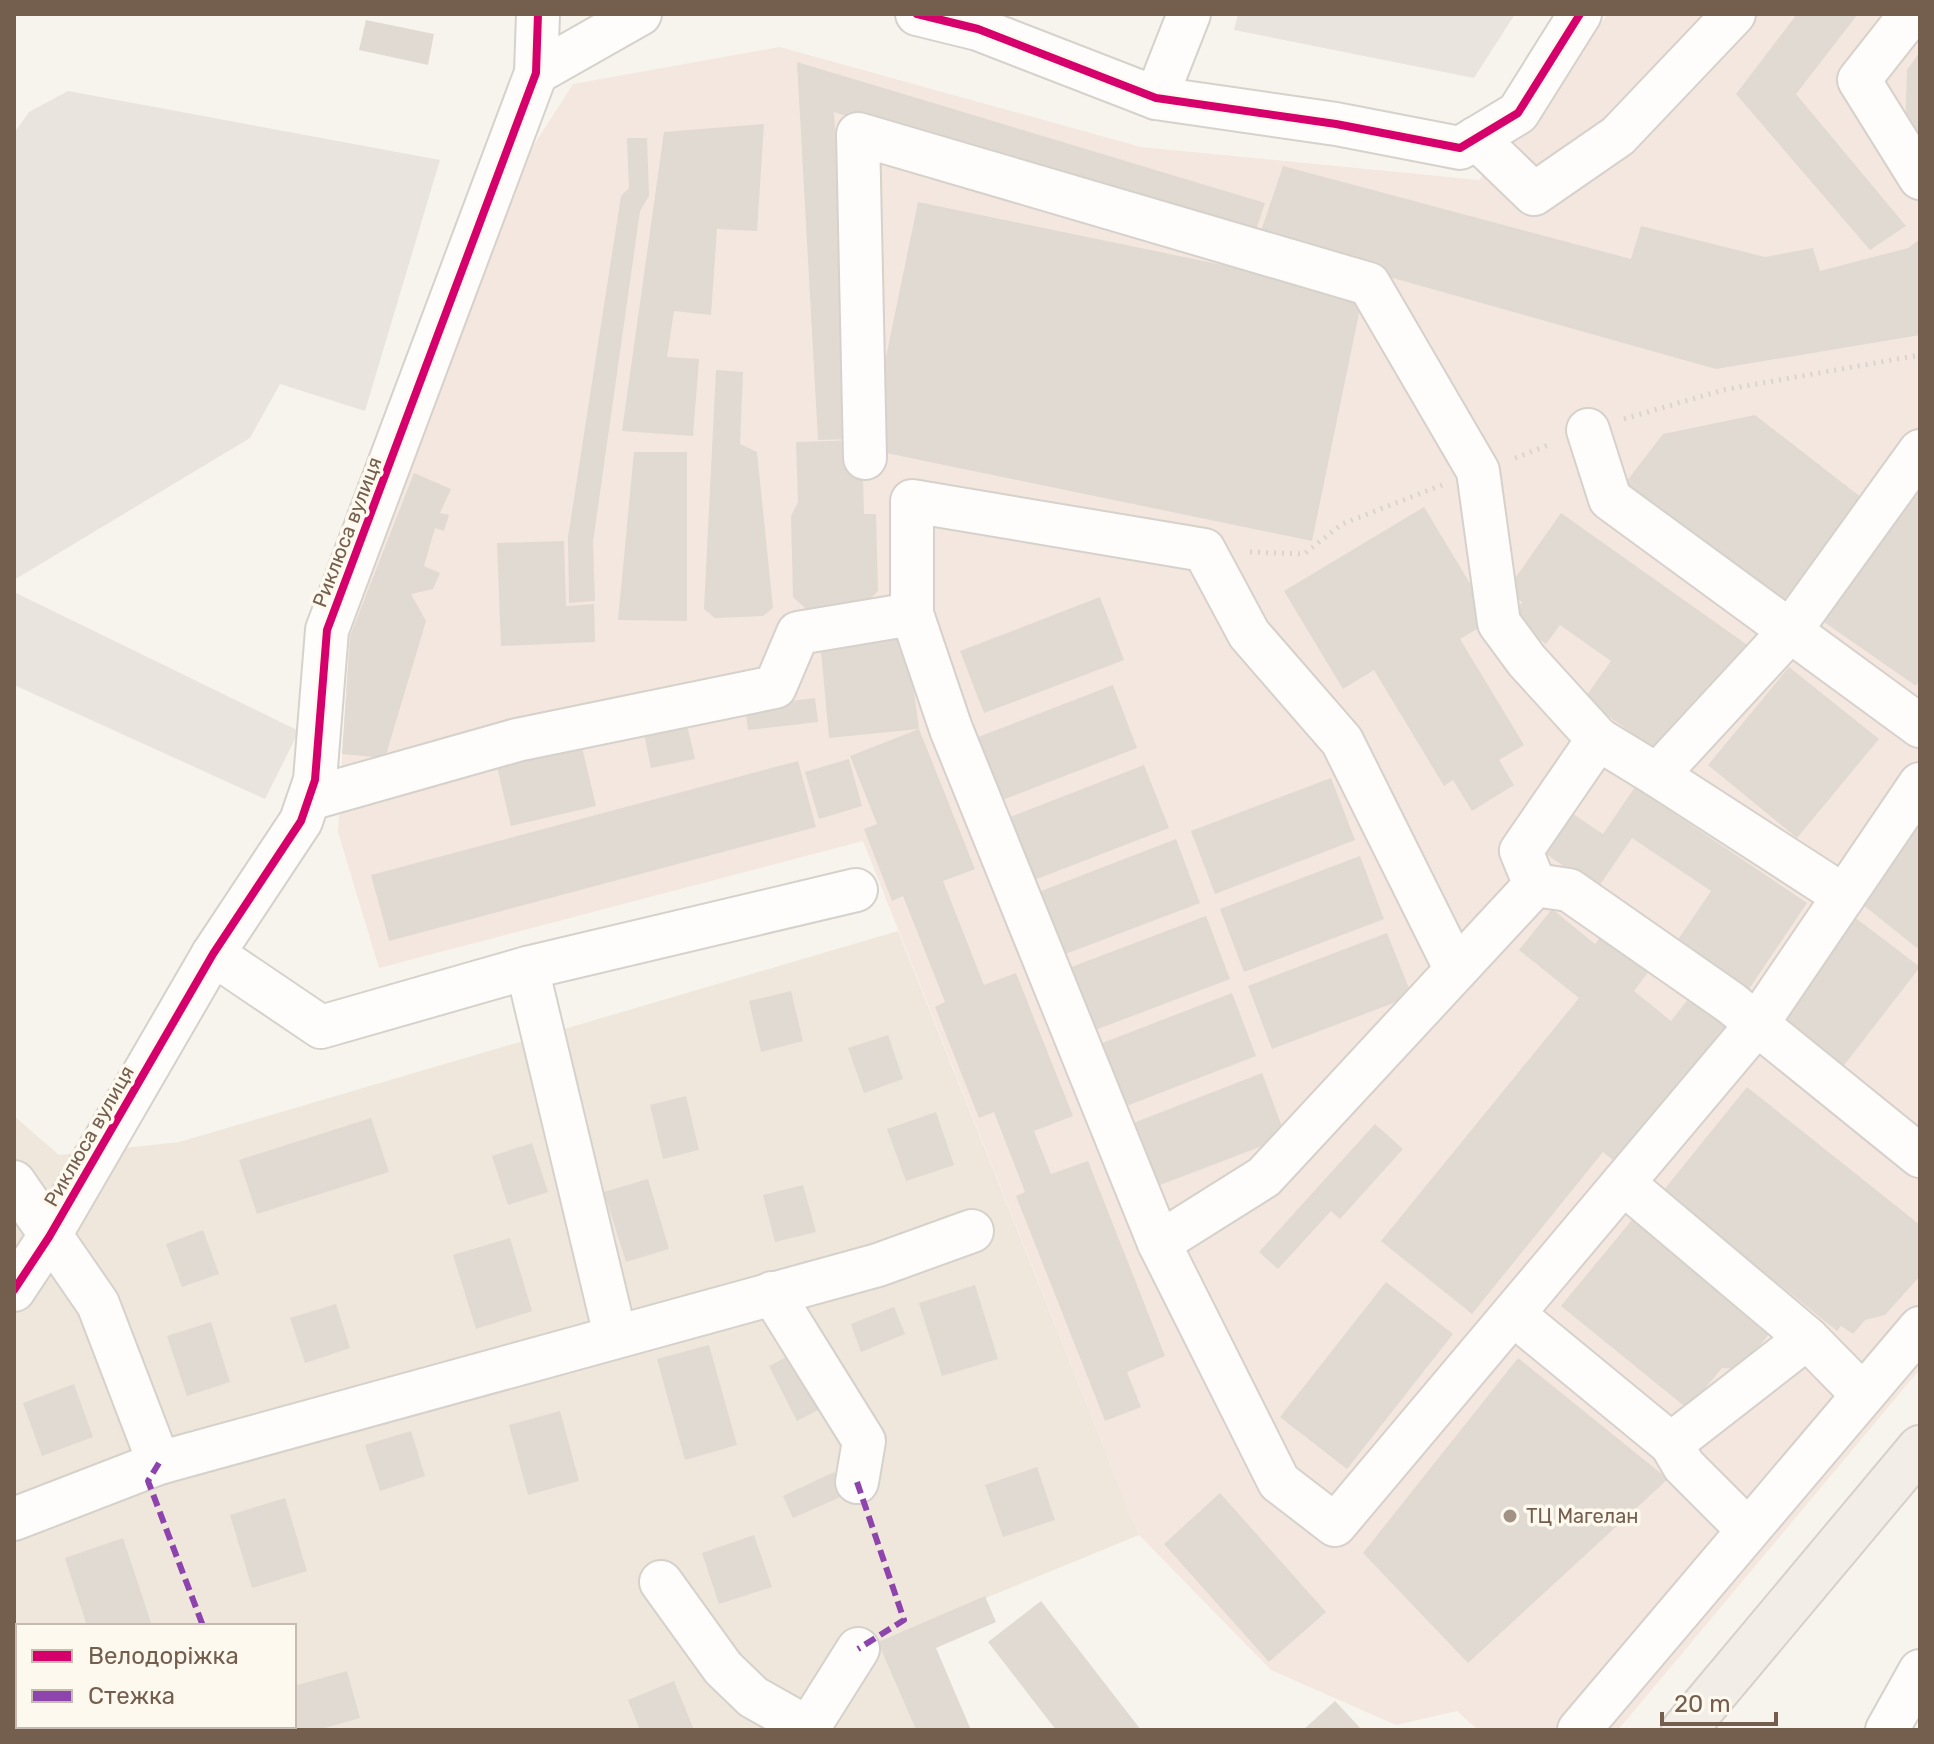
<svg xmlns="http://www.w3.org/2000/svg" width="1934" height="1744" font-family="Rubik,sans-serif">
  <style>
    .residential { fill: #efe7db; fill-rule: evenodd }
    .commercial { fill: #f4e7df }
    .industrial { fill: #eae4de }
    .building { fill: #e1dad2 }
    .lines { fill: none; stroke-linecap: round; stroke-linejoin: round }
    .minor-casing { stroke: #d6d1cb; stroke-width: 46 }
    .major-casing { stroke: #d8d1cb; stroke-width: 48 }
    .path { stroke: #dad4cf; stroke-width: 5; stroke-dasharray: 2 6; stroke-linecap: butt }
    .minor { stroke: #fefdfc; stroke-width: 42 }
    .major { stroke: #f2eee7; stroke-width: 44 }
    .quiet { stroke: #8e44ad; stroke-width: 6; stroke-dasharray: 12 6; stroke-linecap: butt }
    .cycleway-casing { stroke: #fef9ef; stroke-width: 13 }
    .cycleway { stroke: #d6006c; stroke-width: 8 }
    .poi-dot { fill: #a29286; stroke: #fef9ef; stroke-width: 3 }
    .labels { text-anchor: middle; stroke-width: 7; stroke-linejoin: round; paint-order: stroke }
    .street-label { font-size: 20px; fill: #745e4e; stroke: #fef9ef }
    .poi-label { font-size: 20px; fill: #745e4e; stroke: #fef9ef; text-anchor: start }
  </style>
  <rect width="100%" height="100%" fill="#f7f4ed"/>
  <!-- residential -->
  <path class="residential" d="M898,931L1139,1535L879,1642L916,1730H14V1116L59,1155L179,1142ZM18,1626H294V1726H18Z"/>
  <!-- commercial -->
  <path class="commercial" d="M1608,14H1920V1369L1618,1730H1478L1457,1711L1396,1725L1271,1670L1139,1535L863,841L379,968L338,832L351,609L525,159L573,84L780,47L1141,147L1479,180Z"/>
  <!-- industrial -->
  <g class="industrial">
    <path d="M1238,14H1515L1474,78L1234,30Z"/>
    <path d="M68,91L440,160L365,411L280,384L250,438L14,580V133L29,112Z"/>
    <path d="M14,592L299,731L265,799L14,685Z"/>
  </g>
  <!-- building -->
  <g class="building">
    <path d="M1797,14H1858L1796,94L1906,226L1870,250L1736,94Z"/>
    <path d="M366,20L434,34L428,65L359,50Z"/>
    <path d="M1920,52V142L1905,133L1907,70Z"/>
    <path d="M797,62L1265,203L1256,230L1220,231L834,112L855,439L818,440Z"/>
    <path d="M764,124L757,231L717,229L711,315L674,311L667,357L699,359L693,436L622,431L664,132Z"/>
    <path d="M627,138H647L649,196L640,211L593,542L595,601L569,603L568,537L621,196L629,188Z"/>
    <path d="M1283,166L1631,259L1641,226L1765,257L1813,248L1820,271L1908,248L1920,239V335L1716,369L1258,240Z"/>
    <path d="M918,202L1363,294L1312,541L867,449Z"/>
    <path d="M716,370L743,372L740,444L757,452L773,608L763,616L715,618L704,609Z"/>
    <path d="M1755,415L1862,498L1779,606L1623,486L1663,434Z"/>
    <path d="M862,440L864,514H876L878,591L855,615L814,616L793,597L791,516L798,502L796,442Z"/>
    <path d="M634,452H687V621L618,620Z"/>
    <path d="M414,473L451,489L440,513L449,515L444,531L435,528L424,566L440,573L433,589L411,594L426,621L385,758L342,754L350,636Z"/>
    <path d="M1920,485V679L1916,686L1824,622Z"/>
    <path d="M1424,507L1492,620L1460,639L1524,745L1499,760L1514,785L1472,811L1453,780L1444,786L1374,670L1343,689L1284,591Z"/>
    <path d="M1561,513L1753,649L1707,714L1693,704L1659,752L1584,699L1611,661L1560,625L1546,644L1510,619L1522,602L1506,591Z"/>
    <path d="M564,541L566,606L594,604L595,642L501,646L497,543Z"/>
    <path d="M1100,597L1124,660L984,713L960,651Z"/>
    <path d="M892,629L908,646L919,729L829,738L821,651L847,634Z"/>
    <path d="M1789,667L1879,739L1797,838L1708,765Z"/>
    <path d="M1113,685L1137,748L997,802L973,739Z"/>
    <path d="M815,698L818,722L748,730L745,707Z"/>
    <path d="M687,725L695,759L651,768L644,734Z"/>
    <path d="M919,729L975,869L943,881L984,985L1016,973L1073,1116L1034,1131L1051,1174L1088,1161L1165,1356L1127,1372L1141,1407L1105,1421L1016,1196L1025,1192L994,1112L979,1118L935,1007L945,1002L903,896L892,901L864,829L877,824L850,756Z"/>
    <path d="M582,747L596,806L511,826L497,767Z"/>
    <path d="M849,759L862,806L819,819L805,772Z"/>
    <path d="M798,761L816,827L389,941L371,875Z"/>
    <path d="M1144,765L1169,828L1029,882L1005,819Z"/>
    <path d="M1331,778L1355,840L1215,894L1191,831Z"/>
    <path d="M1635,787L1807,903L1745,995L1673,947L1711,891L1632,838L1597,889L1543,852L1570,812L1603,834Z"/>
    <path d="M1920,811V944L1917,948L1852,896Z"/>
    <path d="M1176,839L1200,903L1060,956L1036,893Z"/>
    <path d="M1360,856L1384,919L1244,972L1220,909Z"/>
    <path d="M1552,909L1595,944L1603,934L1649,971L1634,991L1671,1021L1696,989L1739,1024L1623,1168L1603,1152L1472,1314L1381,1241L1579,998L1519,950Z"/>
    <path d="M1206,916L1230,979L1090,1032L1066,969Z"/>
    <path d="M1853,916L1920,967L1838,1073L1771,1022Z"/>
    <path d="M1387,933L1412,996L1272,1049L1248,986Z"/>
    <path d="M791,991L803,1041L761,1052L749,1001Z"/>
    <path d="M1232,993L1256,1056L1116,1110L1092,1047Z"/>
    <path d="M888,1035L903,1079L864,1093L848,1048Z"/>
    <path d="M1262,1073L1286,1137L1147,1190L1123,1127Z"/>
    <path d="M1747,1087L1920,1225V1276L1885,1315L1865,1320L1853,1334L1841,1326L1837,1331L1663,1191Z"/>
    <path d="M686,1096L699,1150L663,1159L650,1105Z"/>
    <path d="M936,1112L954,1165L906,1181L887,1129Z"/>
    <path d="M371,1118L389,1172L257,1214L239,1160Z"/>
    <path d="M1375,1124L1403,1149L1340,1219L1331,1211L1278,1269L1259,1252Z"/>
    <path d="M532,1143L548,1192L508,1205L492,1156Z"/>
    <path d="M648,1179L669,1249L626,1262L604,1192Z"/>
    <path d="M803,1185L816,1232L775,1242L763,1195Z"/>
    <path d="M1636,1215L1774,1328L1741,1369L1722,1368L1688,1409L1561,1306Z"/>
    <path d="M203,1230L219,1274L182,1287L166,1244Z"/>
    <path d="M510,1238L532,1311L476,1329L453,1255Z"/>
    <path d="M1386,1282L1453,1334L1347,1469L1280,1417Z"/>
    <path d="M975,1285L998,1359L942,1376L919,1303Z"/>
    <path d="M336,1304L350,1348L305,1363L290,1318Z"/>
    <path d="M894,1307L905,1334L861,1352L851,1324Z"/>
    <path d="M211,1322L230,1382L187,1396L167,1336Z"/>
    <path d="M709,1345L737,1445L685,1460L657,1359Z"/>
    <path d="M794,1353L822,1408L797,1421L769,1366Z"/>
    <path d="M1518,1358L1668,1479L1468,1663L1363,1553Z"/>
    <path d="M74,1384L93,1437L42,1456L23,1403Z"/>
    <path d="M560,1411L579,1481L528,1495L509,1425Z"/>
    <path d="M411,1431L425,1476L380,1491L365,1445Z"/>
    <path d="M1037,1467L1055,1520L1003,1537L985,1485Z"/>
    <path d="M834,1472L845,1495L793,1518L783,1496Z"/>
    <path d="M1220,1493L1326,1612L1269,1662L1164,1544Z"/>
    <path d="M285,1498L307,1571L252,1588L230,1515Z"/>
    <path d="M754,1535L772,1587L719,1604L702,1553Z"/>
    <path d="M123,1538L152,1626H87L65,1558Z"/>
    <path d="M985,1596L996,1622L936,1648L971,1730H916L878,1642Z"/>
    <path d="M1041,1601L1141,1730H1056L988,1642Z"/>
    <path d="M347,1671L360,1718L318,1730H265L264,1726H294V1686Z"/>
    <path d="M674,1681L694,1730H640L628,1700Z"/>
    <path d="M1335,1701L1362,1730H1303Z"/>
  </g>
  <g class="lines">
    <defs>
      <g id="minor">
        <path d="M917,14L978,29L1156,98L1336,124L1460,148L1518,113L1580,14"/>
        <path d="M1911,14L1859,80L1920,178"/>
        <path d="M536,73L640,14"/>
        <path d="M1156,98L1189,14"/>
        <path d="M1476,138L1534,194L1618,136L1734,14"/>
        <path d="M1588,430L1610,499L1920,726"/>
        <path d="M865,458L858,134L1369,284L1478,471L1499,623L1527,661L1598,739"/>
        <path d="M912,614V501L1204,550L1249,634L1342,741L1456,970"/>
        <path d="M309,799L517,740L775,687L798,633L912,614L951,729L1159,1243L1264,1177L1535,885L1569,890L1731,1003L1920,1156"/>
        <path d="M1535,885L1521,851L1598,739L1657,775"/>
        <path d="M1844,896L1657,775L1790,631L1920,451"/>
        <path d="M213,954L321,1027L527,968L856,890"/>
        <path d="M527,968L615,1335"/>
        <path d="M14,1182L98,1304L159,1463"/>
        <path d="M1159,1243L1279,1482L1335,1525L1757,1024L1920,784"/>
        <path d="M14,1290L49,1237L213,954L301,821L315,780L327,630L536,73L538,14"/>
        <path d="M772,1293L864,1441L857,1482"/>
        <path d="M1513,1314L1671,1444L1807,1338L1623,1183"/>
        <path d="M1807,1338L1863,1395"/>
        <path d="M1671,1444L1684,1466L1748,1530"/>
        <path d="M14,1519L159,1463L878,1265L972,1231"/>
        <path d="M661,1582L723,1668L753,1697L808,1728"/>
        <path d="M807,1730L858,1649"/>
        <path d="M1579,1730L1920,1328"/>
        <path d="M1887,1730L1920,1671"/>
      </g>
      <path id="major" d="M1684,1730L1920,1448"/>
    </defs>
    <!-- minor casing -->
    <use href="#minor" class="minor-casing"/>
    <!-- major casing -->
    <use href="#major" class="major-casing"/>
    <!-- path -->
    <g class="path">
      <path d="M1624,419L1723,390L1920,355"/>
      <path d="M1515,458L1551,444"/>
      <path d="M1250,552L1304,554L1342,524L1442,485"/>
    </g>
    <!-- minor -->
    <use href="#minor" class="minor"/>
    <!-- major -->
    <use href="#major" class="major"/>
    <!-- quiet -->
    <g class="quiet">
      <path d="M159,1463L148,1481L203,1626"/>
      <path d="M857,1482L904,1620L858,1649"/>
      <path d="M241,1726L243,1730"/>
    </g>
    <defs>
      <g id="cycleway">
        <path d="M917,14L978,29L1156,98L1336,124L1460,148L1518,113L1580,14"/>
        <path d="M14,1290L49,1237L213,954L301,821L315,780L327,630L536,73L538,14"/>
      </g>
    </defs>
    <!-- cycleway casing -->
    <use href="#cycleway" class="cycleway-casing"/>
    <!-- cycleway -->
    <use href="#cycleway" class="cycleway"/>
  </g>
  <!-- markers -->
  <circle class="poi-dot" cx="1510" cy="1516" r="8"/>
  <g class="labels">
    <!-- street labels -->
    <g class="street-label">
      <text transform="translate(347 532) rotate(-69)" y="7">Риклюса вулиця</text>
      <text transform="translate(89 1136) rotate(-60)" y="7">Риклюса вулиця</text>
    </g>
    <!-- poi labels -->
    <g class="poi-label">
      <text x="1526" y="1523">ТЦ Магелан</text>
    </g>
  </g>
  <!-- border -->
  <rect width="1934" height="1744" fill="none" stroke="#745e4e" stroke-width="32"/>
  <!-- legend -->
  <rect x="16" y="1624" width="280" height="104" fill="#fef9ef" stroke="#c7bbaf" stroke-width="2"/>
  <rect x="32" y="1650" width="40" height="12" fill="#d6006c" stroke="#c7bbaf" stroke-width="2"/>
  <text x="88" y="1664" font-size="24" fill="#745e4e">Велодоріжка</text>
  <rect x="32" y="1690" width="40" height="12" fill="#8e44ad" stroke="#c7bbaf" stroke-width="2"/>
  <text x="88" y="1704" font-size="24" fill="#745e4e">Стежка</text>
  <!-- scale -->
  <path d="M1662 1712v12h114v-12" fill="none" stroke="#745e4e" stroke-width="4"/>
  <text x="1674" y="1712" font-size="24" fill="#745e4e" stroke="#fef9ef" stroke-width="6" paint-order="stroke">20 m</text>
</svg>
